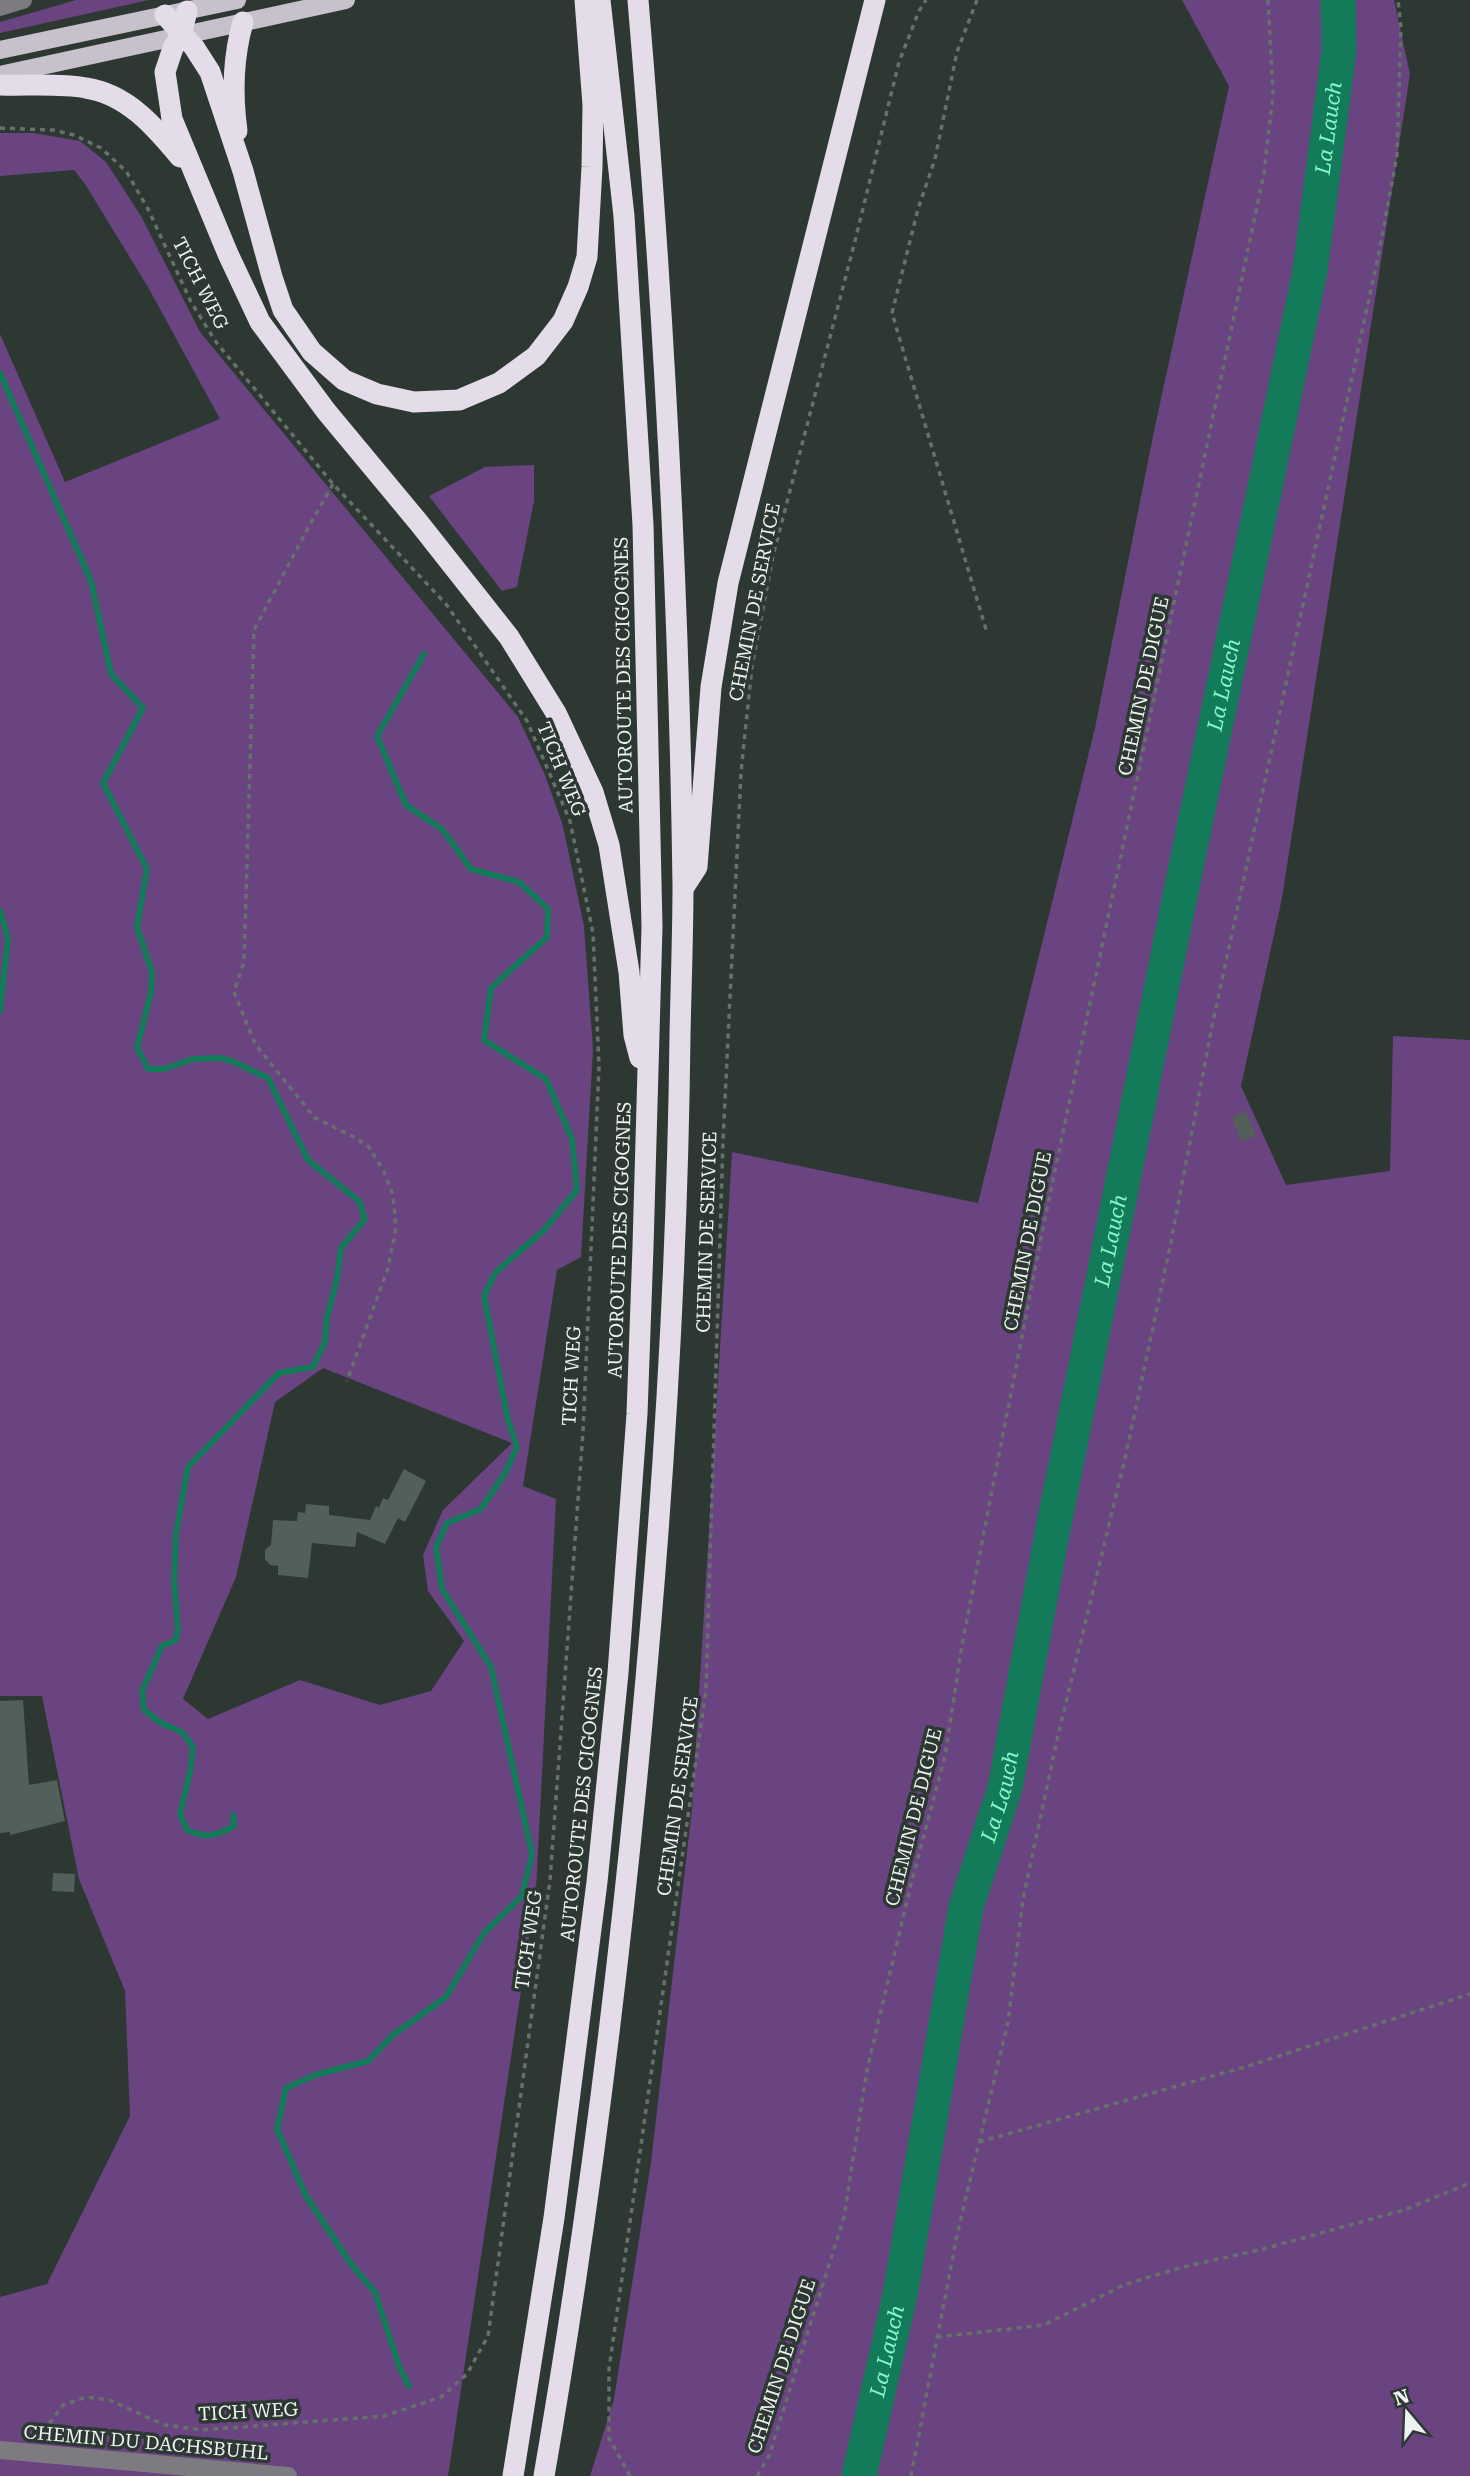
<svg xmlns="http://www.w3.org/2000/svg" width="1470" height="2476" font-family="'Roboto Serif',serif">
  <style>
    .green { fill: #694481; fill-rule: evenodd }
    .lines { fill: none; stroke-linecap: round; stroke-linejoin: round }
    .stream { stroke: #137b59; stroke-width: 6 }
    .river { stroke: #137b59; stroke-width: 35 }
    .building { fill: #535f59 }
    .path { stroke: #67716c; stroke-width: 3.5; stroke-dasharray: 5 5; stroke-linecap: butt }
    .minor { stroke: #7e7b80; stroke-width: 18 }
    .major { stroke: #c7c1cb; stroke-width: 18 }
    .highway { stroke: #e4dde9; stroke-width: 21 }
    .labels { text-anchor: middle; stroke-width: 7; stroke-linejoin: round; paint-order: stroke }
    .street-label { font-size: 19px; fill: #edf4f1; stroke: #2d3833 }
    .water-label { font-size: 21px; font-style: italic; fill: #84faca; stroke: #2d3833 }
  </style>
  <rect width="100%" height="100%" fill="#2d3833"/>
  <!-- green -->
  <g class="green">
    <path d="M76,0H149L0,33V22Z"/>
    <path d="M1182,0H1394L1410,74L1282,898L1241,1086L1286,1185L1390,1171L1393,1036L1470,1040V2476H590L614,2399L651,2162L692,1809L732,1152L978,1203L1095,728L1154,431L1229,86Z"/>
    <path d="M0,133H33L80,141L106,162L141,216L200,332L518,717L545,775L563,826L584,926L593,1049L581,1257L557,1270L523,1486L556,1499L536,1891L448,2476H0V2297L47,2284L130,2116L125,1991L79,1879L42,1696H0V334L65,482L220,419L148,287L85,184L74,170L0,176ZM323,1368L512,1443L443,1510L423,1555L428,1591L464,1641L431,1691L380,1705L300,1680L208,1719L183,1699L236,1577L275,1402Z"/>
    <path d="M534,465V501L517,587L502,591L429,496L485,467Z"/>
  </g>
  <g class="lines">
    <!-- stream -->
    <g class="stream">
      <path d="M0,373L91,581L111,674L143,708L103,783L147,869L137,927L152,972L151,993L137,1047L148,1069H164L193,1059L220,1058L232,1061L268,1078L308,1160L359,1201L365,1219L341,1248L337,1279L327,1317L325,1342L313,1367L279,1373L188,1467L176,1533L174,1582L178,1628L176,1640L162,1646L142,1691L144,1710L161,1723L182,1732L193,1747L190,1772L180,1814L187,1830C207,1839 215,1836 234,1826L233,1815"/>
      <path d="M0,911L8,938L0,1011"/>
      <path d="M409,2386L399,2366L375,2292L351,2264L306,2196L277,2129L286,2088L315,2075L368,2061L393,2035L446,1997L484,1933L522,1896L532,1854L491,1667L442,1589L436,1547L447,1523L481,1509L505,1473L517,1447L508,1420L484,1296L495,1273L544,1230L577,1190L572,1139L546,1079L484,1040L491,988L547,937L548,909L519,882L471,869L442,829L406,805L377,736L424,654"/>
    </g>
    <!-- river -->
    <path class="river" id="s1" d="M859,2476L900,2295L966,1907L1005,1788L1052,1534L1181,891L1310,271L1339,50L1338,0"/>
  </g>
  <!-- building -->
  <g class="building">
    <path d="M1246,1111L1256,1136L1241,1142L1232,1117Z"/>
    <path d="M404,1469L426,1481L405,1522L398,1518L385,1544L357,1532L355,1547L312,1543L308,1578L278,1575V1566L270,1565L265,1559V1550L271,1545L273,1520L297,1521L298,1512L305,1513L306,1504L329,1506V1515L370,1520L376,1506L379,1508L383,1498L388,1500Z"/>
    <path d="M23,1700L29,1785L57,1780L65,1821L10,1835V1832L0,1833V1701Z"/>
    <path d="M53,1873L75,1874L74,1892L52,1891Z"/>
  </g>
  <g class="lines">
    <!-- path -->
    <g class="path">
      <path d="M977,0L957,52L935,159L918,209L892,313L987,633"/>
      <path d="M0,128L53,130L74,135L101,148L126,171L148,209L191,302L216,342L333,484L446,604L527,721L570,821L593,933L599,1066L583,1432L550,1880L488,2336L467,2374L441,2397L384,2416L203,2430L165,2425L109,2400L86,2397L63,2405L40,2436"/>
      <path d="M333,484L309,526L254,630L244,962L234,992L255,1044L315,1118L354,1137L369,1147L384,1172L393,1195L396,1228L388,1268L347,1381"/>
      <path d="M979,2142L1248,2066L1470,1994"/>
      <path d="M937,2337L1044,2325L1126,2284L1183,2267L1263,2249L1404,2210L1470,2183"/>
      <path d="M630,2476L609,2438V2369L706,1690L723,1141L741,772L752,666L773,556L855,241L899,62L919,11L926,0"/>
      <path d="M757,2476L769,2456L844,2217L867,2070L912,1880L945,1756L962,1645L1044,1223L1264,173L1273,94L1268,0"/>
      <path d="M911,2476L957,2235L1008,2022L1023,1899L1057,1740L1126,1454L1170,1247L1212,1026L1378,257L1397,155L1401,29L1398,0"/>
    </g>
    <!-- minor -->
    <g class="minor">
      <path d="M0,7L23,0"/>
      <path d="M0,2450L288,2476"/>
    </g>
    <!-- major -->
    <g class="major">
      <path d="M0,50L237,0"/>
      <path d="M0,75L346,0"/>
    </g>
    <!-- highway -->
    <g class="highway">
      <path d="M187,11L181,35L173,48L165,72L172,119L228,254L260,322L326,411L419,523L509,637L556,713L593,792L609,845L629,972L634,1035L640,1058"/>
      <path d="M165,15L194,47L210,72L243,171L272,277L283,310L312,352L344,380L377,394L414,402L459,400L499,383L536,356L563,321L578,287L587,257L592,167L593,105L585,0"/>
      <path d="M0,85C27,86 60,83 86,88C127,94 155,127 180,157"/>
      <path d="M237,131C232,94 233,57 243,22"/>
      <path d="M684,887L697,867L711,687L728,583L875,0"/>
      <path d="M513,2476L554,2218L597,1882L618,1673L637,1414L643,1247L652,927L643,525L624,216L600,0"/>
      <path d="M544,2476C596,2176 631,1874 655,1571C669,1393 678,1214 680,1035C681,985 683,935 683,885C679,590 663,295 638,0"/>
    </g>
  </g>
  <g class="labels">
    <!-- street labels -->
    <g class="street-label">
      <text transform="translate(201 283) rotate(63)" y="7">TICH WEG</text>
      <text transform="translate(754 602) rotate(-79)" y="7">CHEMIN DE SERVICE</text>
      <text transform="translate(623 675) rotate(-91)" y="7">AUTOROUTE DES CIGOGNES</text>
      <text transform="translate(1143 686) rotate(-78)" y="7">CHEMIN DE DIGUE</text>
      <text transform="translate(562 769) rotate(68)" y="7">TICH WEG</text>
      <text transform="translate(706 1232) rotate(-88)" y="7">CHEMIN DE SERVICE</text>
      <text transform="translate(619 1240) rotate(-88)" y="7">AUTOROUTE DES CIGOGNES</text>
      <text transform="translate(1027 1241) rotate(-79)" y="7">CHEMIN DE DIGUE</text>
      <text transform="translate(571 1376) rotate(-87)" y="7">TICH WEG</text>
      <text transform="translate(677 1796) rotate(-82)" y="7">CHEMIN DE SERVICE</text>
      <text transform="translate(581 1804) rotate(-84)" y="7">AUTOROUTE DES CIGOGNES</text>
      <text transform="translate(913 1817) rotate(-76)" y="7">CHEMIN DE DIGUE</text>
      <text transform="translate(528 1940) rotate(-82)" y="7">TICH WEG</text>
      <text transform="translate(781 2366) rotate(-72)" y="7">CHEMIN DE DIGUE</text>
      <text transform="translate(248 2411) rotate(-3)" y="7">TICH WEG</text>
      <text transform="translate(146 2442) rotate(5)" y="7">CHEMIN DU DACHSBUHL</text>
    </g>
    <!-- water labels -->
    <g class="water-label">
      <text dy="7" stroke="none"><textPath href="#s1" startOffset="2396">La Lauch</textPath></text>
      <text dy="7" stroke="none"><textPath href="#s1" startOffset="1829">La Lauch</textPath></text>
      <text dy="7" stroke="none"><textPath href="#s1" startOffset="1262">La Lauch</textPath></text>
      <text dy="7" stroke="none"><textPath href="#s1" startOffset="695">La Lauch</textPath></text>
      <text dy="7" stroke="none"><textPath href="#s1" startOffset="128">La Lauch</textPath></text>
    </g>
  </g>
  <!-- north arrow -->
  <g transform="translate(1407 2413) rotate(341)" stroke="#2d3833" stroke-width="5" paint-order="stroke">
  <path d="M0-5L12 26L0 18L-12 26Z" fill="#edf4f1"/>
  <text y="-10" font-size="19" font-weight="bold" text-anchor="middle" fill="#edf4f1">N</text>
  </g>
</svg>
